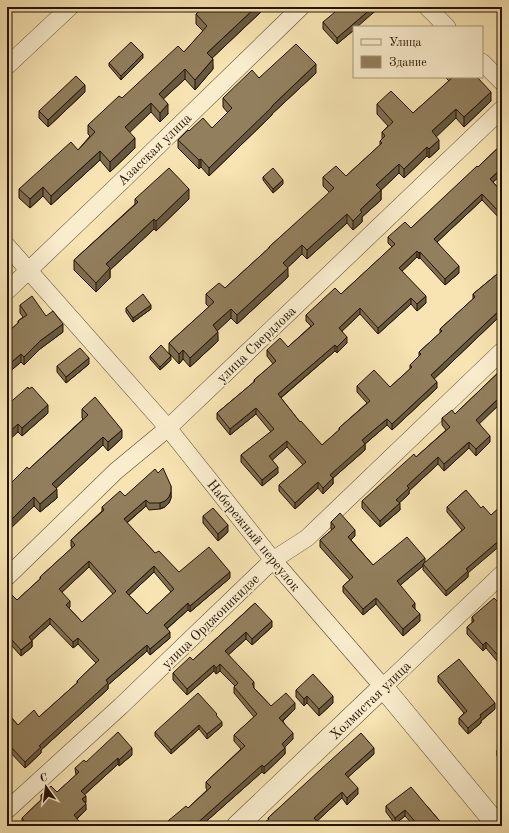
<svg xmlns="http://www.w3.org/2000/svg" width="509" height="833" font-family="'Old Standard TT',serif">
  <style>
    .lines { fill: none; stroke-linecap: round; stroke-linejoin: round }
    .minor-casing { stroke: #59462d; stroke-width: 18 }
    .tertiary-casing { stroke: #59462d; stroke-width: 22 }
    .minor { stroke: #faedcd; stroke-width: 17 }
    .tertiary { stroke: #faedcd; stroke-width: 21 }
    .wall { fill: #7e6d50; stroke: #241201; fill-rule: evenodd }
    .shaded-wall { fill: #665941; stroke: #241201 }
    .building { fill: #927f5d; stroke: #241201; fill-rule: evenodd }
    .labels { text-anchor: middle; stroke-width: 3; stroke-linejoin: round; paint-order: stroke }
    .street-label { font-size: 14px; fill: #241201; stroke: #faedcd }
  </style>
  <rect width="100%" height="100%" fill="#f7e4b2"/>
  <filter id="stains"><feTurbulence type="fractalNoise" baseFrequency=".005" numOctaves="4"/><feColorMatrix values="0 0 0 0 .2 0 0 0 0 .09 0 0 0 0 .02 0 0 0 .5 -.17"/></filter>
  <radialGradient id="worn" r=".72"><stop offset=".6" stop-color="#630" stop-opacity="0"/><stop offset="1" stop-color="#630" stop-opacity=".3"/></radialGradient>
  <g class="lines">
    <defs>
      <g id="minor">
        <path d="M427,7L447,27"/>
        <path d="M482,62L502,82"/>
        <path d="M7,66L70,7"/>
        <path d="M7,246L168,428L273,560L383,687L502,574"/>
        <path d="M7,291L124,179L301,7"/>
        <path d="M7,577L116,471L168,428L502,109"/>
        <path d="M7,810L121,706L273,560L307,538L502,351"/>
      </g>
      <path id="tertiary" d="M237,826L383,687L498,826"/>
    </defs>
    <!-- minor casing -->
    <use href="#minor" class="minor-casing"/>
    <!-- tertiary casing -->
    <use href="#tertiary" class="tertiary-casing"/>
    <!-- minor -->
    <use href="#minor" class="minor"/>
    <!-- tertiary -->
    <use href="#tertiary" class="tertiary"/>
  </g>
  <!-- wall -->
  <g class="wall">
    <path d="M264,7V9L212,58L213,69L195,90L185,79L163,99L168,114L160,122L151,112L129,132L135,148L110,172L100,160L51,205L43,196L30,208L19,198V189L78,150L90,136L88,134V125L122,98L184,52L203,31L196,24V14Z"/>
    <path d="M380,7L354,27V30L337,44L323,29V22Z"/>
    <path d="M143,58L121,80L109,66V63Z"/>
    <path d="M316,73L272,114V115L209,176L201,167L199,169L178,148V140L189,131L212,128L228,113L223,107V98L259,78Z"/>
    <path d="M445,77H477L491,101L464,127L456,118L436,136L439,149L429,158L427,156L404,178L399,173L381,190V200L362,217V222L353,230L347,223L307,259L302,254L287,268L288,277L237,324L231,318L217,330L218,341L190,367L183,359L179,364L169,353V343L209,307L206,304V294L225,288L269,248V247L330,193L323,186V177L346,176L380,145V141L382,139V132L388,126L377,114V104L413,113L449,81Z"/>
    <path d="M85,92L48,127L39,118V111Z"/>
    <path d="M502,144V174L493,182L502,192V221L482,200L437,242L459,273L445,285L420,258L419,259L417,257L402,271L426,303L417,311L411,304L378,334L360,314L342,331L347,343L337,353L335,351L281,398L300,422L322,445L339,430V428L367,403L357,392V386L390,387L410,369V365L419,356V352L440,333V329L473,299V294L502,270V314L434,379L437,388L392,430L387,425L365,444V450L333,478V484L323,494L318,488L295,509L279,491V485L303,465L287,447L272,460L278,473L262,486L241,462V455L271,432L256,414L230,435L217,419V413L254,382V380L273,364L267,356V350L288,347L311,326L306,321V315L341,294L392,247L388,243V237L411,228L478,167Z"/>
    <path d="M263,177L283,184L273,193L263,180Z"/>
    <path d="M135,199H189L156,231L154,229L110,270V278L96,292L74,270V260L135,204Z"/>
    <path d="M20,305L46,316L63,332L40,349L24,365L21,362L7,374V333L18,323V321L23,317L20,313Z"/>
    <path d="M126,308L151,309L133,322L126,312Z"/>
    <path d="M150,356L171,360L160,370L150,359Z"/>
    <path d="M89,364L66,383L57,372V366Z"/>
    <path d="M502,369V404L501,403L479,423L490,442L476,456L469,448L444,471L438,464L409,491V494L399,503L400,510L380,527L362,508V501L416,457L446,430L442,425V418L455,414Z"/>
    <path d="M7,404L48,413L22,436L18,432Z"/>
    <path d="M82,409L122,438L108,451L103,445L56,488L57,498L40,512L34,506L29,469L83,419L82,418Z"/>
    <path d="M171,486V498L169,503L165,507L160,509L149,510L146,506L127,523L155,553L179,572L230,578L190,612L188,610L167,629L170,638L150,655L147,651L108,685V689L41,750V753L25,768L9,751L7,713L18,725L39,717L77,683V681L96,663L78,644L73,648L50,624L32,640V647L21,656L11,645L10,646L9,645L7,646V592L17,600L40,579V577L72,548L71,546V540L102,511V507L125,496ZM89,567L113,594L82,622L69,608L70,607L62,592ZM154,572L171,592L147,614L129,595Z"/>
    <path d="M466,490L468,577L446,596L423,570V566L400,585L415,609L420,621L403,636L376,604L363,615L343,592V586L350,580L320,547V540L332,530L331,529V522L355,536L351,540L373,565L425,563L462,530L447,512V507Z"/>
    <path d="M203,516L228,532L218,541L203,523Z"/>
    <path d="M502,597V667L486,648L483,651L467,634V627L472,623V617L497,601Z"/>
    <path d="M255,603L272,627L252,645L246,639L228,655L254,682V688L271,706L295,709L283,721L293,739L285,747V754L264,774L262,772L201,826H162L188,808L207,790L206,788V782L241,749L234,741V735L254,717L234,693V687L235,686L220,671L216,674L214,671L187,695L173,680V673L193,660Z"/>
    <path d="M438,676L495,709L481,721V723L468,734L459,724V718L464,713L438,682Z"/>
    <path d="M296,690L333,703L319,716L307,703L304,706L296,697Z"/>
    <path d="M217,717L222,726L207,739L199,729L171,754L155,736V732Z"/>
    <path d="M502,745V762L497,756V750Z"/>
    <path d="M374,754L348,777L358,794L347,805L342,798L317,821L268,819V818L320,771V770Z"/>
    <path d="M132,755L119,766L118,764L84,795L86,810L77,819L22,823V818L41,800V795L57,792L76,775L75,768L86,762Z"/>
    <path d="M426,805L444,826H414L405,816L395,824L386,812V806Z"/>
  </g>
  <!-- shaded-wall -->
  <g class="shaded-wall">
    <path d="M256,7H264V9L207,63V53Z"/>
    <path d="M373,7H380L357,27H354V30L337,44V38Z"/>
    <path d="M143,54V58L121,80V76Z"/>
    <path d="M213,59V69L195,90V80Z"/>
    <path d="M316,64V73L272,114V115L209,176V168L272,106Z"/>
    <path d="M185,69V79L159,103V94Z"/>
    <path d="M85,85V92L48,127V120Z"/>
    <path d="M491,92V101L464,127V117Z"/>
    <path d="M151,103V112L125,137V127Z"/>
    <path d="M168,104V114L160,122V113Z"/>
    <path d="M456,109V118L432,141V131Z"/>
    <path d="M135,138V148L110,172V162Z"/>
    <path d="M439,140V149L429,158V149Z"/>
    <path d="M427,147V156L404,178V169Z"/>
    <path d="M100,151V160L51,205V196Z"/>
    <path d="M201,159V167L199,169V160Z"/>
    <path d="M399,164V173L376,195V185Z"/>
    <path d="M502,168V174L490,185V179Z"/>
    <path d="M283,180V184L273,193V189Z"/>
    <path d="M43,187V196L30,208V199Z"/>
    <path d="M189,189V199L156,231V221Z"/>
    <path d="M381,190V200L362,217V222L353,230V221L360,210Z"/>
    <path d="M482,194V200L434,245V239Z"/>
    <path d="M347,214V223L307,259V250Z"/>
    <path d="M154,219V229L110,270V278L96,292V283L106,264Z"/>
    <path d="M302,245V254L283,272V263Z"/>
    <path d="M417,251V257L399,274V268Z"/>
    <path d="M420,252V258L419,259V253Z"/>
    <path d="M459,266V273L445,285V279Z"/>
    <path d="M288,268V277L237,324V315Z"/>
    <path d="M426,296V303L417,311V304Z"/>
    <path d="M411,298V304L378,334V328Z"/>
    <path d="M151,305V309L133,322V318Z"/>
    <path d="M360,308V314L339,334V328Z"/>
    <path d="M502,308V314L431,382V375Z"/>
    <path d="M231,309V318L213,335V325Z"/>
    <path d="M63,324V332L40,349L24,365V357L40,341Z"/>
    <path d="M218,332V341L190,367V358Z"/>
    <path d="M347,337V343L337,353V347Z"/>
    <path d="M335,345V351L278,400V394Z"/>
    <path d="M183,350V359L179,364V354Z"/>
    <path d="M21,354V362L7,374V366Z"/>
    <path d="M171,356V360L160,370V367Z"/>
    <path d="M89,358V364L66,383V377Z"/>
    <path d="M437,382V388L392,430V424Z"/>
    <path d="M501,396V403L476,427V420Z"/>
    <path d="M48,405V413L22,436V428Z"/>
    <path d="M256,408V414L230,435V429Z"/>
    <path d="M387,419V425L365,444V450L333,478V484L323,494V488L330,475L362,440Z"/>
    <path d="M18,424V432L7,442V434Z"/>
    <path d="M122,430V438L108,451V442Z"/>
    <path d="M490,436V442L476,456V449Z"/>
    <path d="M103,437V445L52,492V484Z"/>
    <path d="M287,441V447L269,463V456Z"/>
    <path d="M469,442V448L444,471V464Z"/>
    <path d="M438,457V464L409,491V494L396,506V500L407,486Z"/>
    <path d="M278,467V473L262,486V480Z"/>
    <path d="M318,482V488L295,509V503Z"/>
    <path d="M57,489V498L40,512V504Z"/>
    <path d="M171,492V498L169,503L165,507L160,509V503Z"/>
    <path d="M34,497V506L7,532V524Z"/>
    <path d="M146,500V506L124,525V519Z"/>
    <path d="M400,503V510L380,527V521Z"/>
    <path d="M228,525V532L218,541V534Z"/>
    <path d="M355,530V536L348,543V537Z"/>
    <path d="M502,538V544L468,573V577L446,596V591L466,569Z"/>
    <path d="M425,558V564H423V566L397,588V581Z"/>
    <path d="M89,561V567L59,595V589Z"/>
    <path d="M154,566V572L126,598V592Z"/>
    <path d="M230,572V578L190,612V606Z"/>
    <path d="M376,598V604L363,615V609Z"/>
    <path d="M70,601V607L66,611V605Z"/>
    <path d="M188,603V610L164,631V625Z"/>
    <path d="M415,603V609L412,606Z"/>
    <path d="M420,614V621L403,636V629Z"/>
    <path d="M50,618V624L29,643V637Z"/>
    <path d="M272,621V627L252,645V639Z"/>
    <path d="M170,632V638L150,655V649Z"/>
    <path d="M246,632V639L225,658V651Z"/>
    <path d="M78,638V644L73,648V642Z"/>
    <path d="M9,639V645L7,646V640Z"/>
    <path d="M11,639V645L10,646V640Z"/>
    <path d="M32,641V647L21,656V650Z"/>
    <path d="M486,642V648L483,651V645Z"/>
    <path d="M147,645V651L108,685V689L41,750V753L25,768V762L39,746L106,680Z"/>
    <path d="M220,664V671L216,674V668Z"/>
    <path d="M214,665V671L187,695V689Z"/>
    <path d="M307,696V703L304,706V699Z"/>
    <path d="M333,696V703L319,716V709Z"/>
    <path d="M295,703V709L279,724V718Z"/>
    <path d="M495,703V709L481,721V723L468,734V728L480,715Z"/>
    <path d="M222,722V726L207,739V734Z"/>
    <path d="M199,725V729L171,754V750Z"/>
    <path d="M293,733V739L282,750V744Z"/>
    <path d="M9,745V751L7,752V746Z"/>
    <path d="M132,748V755L119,766V760Z"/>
    <path d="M285,748V754L264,774V767Z"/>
    <path d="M374,748V754L345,780V774Z"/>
    <path d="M118,758V764L81,798V791Z"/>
    <path d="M262,765V772L201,826H194Z"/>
    <path d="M358,788V794L347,805V798Z"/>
    <path d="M342,792V798L314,824V818Z"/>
    <path d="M86,796V803L82,799Z"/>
    <path d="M86,804V810L74,821V815Z"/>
    <path d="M405,810V816L395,824V818Z"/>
  </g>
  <!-- building -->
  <g class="building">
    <path d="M204,7H256L207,53L213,59L195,80L185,69L159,94L168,104L160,113L151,103L125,127L135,138L110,162L100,151L51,196L43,187L30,199L19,189L71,142L78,150L95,132L88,125L119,96L122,98L178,46L184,52L207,26L196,14Z"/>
    <path d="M341,7H373L337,38L323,22Z"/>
    <path d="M131,42L143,54L121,76L109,63Z"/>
    <path d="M296,44L316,64L272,106V107L209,168L201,159L199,160L178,140L188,130L189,131L203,118L212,128L232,108L223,98L252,70L259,78Z"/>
    <path d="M76,76L85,85L48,120L39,111Z"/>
    <path d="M453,77H477L491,92L464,117L456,109L432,131L439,140L429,149L427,147L404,169L399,164L376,185L381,190L360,210L362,212L353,221L347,214L307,250L302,245L283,263L288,268L237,315L231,309L213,325L218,332L190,358L183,350L179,354L169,343L214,302L206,294L219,283L225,288L270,247H269L334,188L323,177L336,166L346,176L382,143L380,141L385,136L382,132L393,122L377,104L391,91L413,113Z"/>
    <path d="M502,144V168L490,179L502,192V215L482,194L434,239L459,266L445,279L420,252L419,253L417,251L399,268L426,296L417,304L411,298L378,328L360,308L339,328L347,337L337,347L335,345L278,394L300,422L301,421L322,445L340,429L339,428L370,401L357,386L374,370L390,387L412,367L410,365L421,354L419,352L442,331L440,329L475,297L473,294L502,270V308L431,375L437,382L392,424L387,419L362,440L365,444L330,475L333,478L323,488L318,482L295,503L279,485L306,462L287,441L269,456L278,467L262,480L241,455L274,429L256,408L230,429L217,413L255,381L254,380L276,361L267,350L280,338L288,347L314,324L306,315L335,288L341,294L395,244L388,237L405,222L411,228L477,166L478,167Z"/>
    <path d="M169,168L189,189L156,221L154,219L106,264L110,268L96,283L74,260L138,202L135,199Z"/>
    <path d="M273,168L283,180L273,189L263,177Z"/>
    <path d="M143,294L151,305L133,318L126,308Z"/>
    <path d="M32,296L46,316L53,311L63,324L40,341L24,357L21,354L7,366V333L19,322L18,321L27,315L20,305Z"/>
    <path d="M161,345L171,356L160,367L150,356Z"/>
    <path d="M80,348L89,358L66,377L57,366Z"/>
    <path d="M502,369V397L501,396L476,420L490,436L476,449L469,442L444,464L438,457L407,486L409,488L396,500L400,503L380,521L362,501L414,454L416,457L450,427L442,418L452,410L455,414Z"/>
    <path d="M28,387L29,389L32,387L48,405L22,428L18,424L7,434V404V405Z"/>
    <path d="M95,397L122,430L108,442L103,437L52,484L57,489L40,504L34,497L7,524V487L27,467L29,469L88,415L82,409Z"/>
    <path d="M163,468L171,486V492L169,497L165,501L160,503H149L146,500L124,519L155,553L159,551L179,572L209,547L230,572L190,606L188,603L164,625L170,632L150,649L147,645L106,680L108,683L39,746L41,747L25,762L9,745L7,746V713L18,725L34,710L39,717L78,682L77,681L99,660L78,638L73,642L50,618L29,637L32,641L21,650L11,639L10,640L9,639L7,640V592L8,591L17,600L41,578L40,577L75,545L71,540L104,510L102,507L120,491L125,496L155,469L158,473ZM89,561L116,591L82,622L66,605L70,601L59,589ZM154,566L174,589L147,614L126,592Z"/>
    <path d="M466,490L481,508L483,506L491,515L502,505V538L466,569L468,571L446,591L423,564L465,528L447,507Z"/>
    <path d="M213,508L228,525L218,534L203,516Z"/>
    <path d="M340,513L355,530L348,537L373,565L407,537L425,558L397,581L415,603L412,606L420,614L403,629L376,598L363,609L343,586L353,577L320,540L335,527L331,522Z"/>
    <path d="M502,597V660L486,642L483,645L467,627L474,621L472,617L494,598L497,601Z"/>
    <path d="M255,603L272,621L252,639L246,632L225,651L254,682L252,684L254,686L253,687L271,706L286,693L295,703L279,718L293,733L282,744L285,748L264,767L262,765L194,826H162L186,806L188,808L211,787L206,782L245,746L234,735L257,714L234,687L238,683L220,664L216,668L214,665L187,689L173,673L190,657L193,660Z"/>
    <path d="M459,659L495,703L480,715L481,717L468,728L459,718L467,711L438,676Z"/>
    <path d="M313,674L333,696L319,709L307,696L304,699L296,690Z"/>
    <path d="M198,693L217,714L216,715L222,722L207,734L199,725L171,750L155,732Z"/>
    <path d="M118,732L132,748L119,760L118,758L81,791L86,796L82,799L86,804L74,815L83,826H19L24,821L22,818L43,798L41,795L51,786L57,792L79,772L75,768L84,760L86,762Z"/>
    <path d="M361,733L374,748L345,774L358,788L347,798L342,792L314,818L321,826H260L269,819L268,818L320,770Z"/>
    <path d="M502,745V755L497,750Z"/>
    <path d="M411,787L426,805L444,826H419L405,810L395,818L386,806Z"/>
  </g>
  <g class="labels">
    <!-- street labels -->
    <g class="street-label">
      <text transform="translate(154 149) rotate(-44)" y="5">Азасская улица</text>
      <text transform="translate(256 344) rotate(-44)" y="5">улица Свердлова</text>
      <text transform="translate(254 535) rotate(51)" y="5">Набережный переулок</text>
      <text transform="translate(210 621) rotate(-44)" y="5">улица Орджоникидзе</text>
      <text transform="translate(370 700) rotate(-44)" y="5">Холмистая улица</text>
    </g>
  </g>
  <!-- margin -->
  <rect width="509" height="833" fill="none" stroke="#f7e4b2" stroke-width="24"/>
  <rect x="8" y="8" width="493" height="817" fill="none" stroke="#241201" stroke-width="2"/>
  <rect x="12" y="12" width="485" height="809" fill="none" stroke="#241201"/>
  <!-- legend -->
  <rect x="353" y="26" width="130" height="52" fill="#faedcd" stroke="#a4957b"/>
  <rect x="361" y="39" width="20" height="6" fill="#faedcd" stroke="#a4957b"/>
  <text x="389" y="46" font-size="12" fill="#241201">Улица</text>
  <rect x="361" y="56" width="20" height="12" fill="#927f5d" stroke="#a4957b"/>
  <text x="389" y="66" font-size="12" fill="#241201">Здание</text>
  <!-- north arrow -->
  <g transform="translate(46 787) rotate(346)" stroke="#faedcd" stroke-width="3" paint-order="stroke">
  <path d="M0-3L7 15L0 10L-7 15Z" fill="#241201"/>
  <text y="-6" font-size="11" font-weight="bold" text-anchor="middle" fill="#241201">С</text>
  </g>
  <rect width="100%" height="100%" filter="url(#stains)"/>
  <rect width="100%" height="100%" fill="url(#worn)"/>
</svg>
